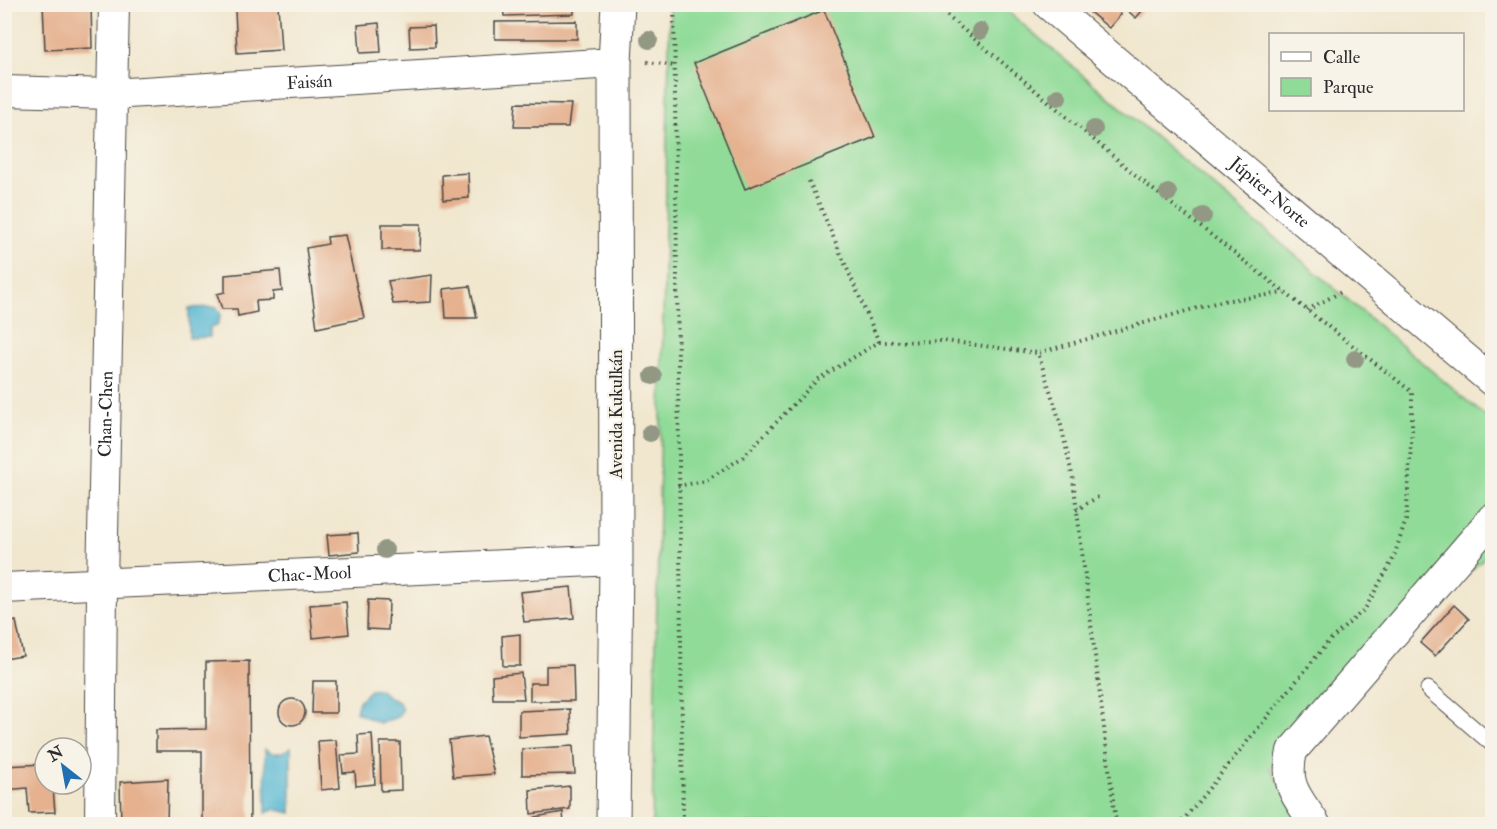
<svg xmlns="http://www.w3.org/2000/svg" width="1497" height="829" font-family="'IM FELL Double Pica',serif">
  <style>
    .green { fill: #90db98; stroke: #5e8362; stroke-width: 1.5 }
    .water { fill: #54b7d3; stroke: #40717f; stroke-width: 1.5 }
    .building { fill: #e5b18f }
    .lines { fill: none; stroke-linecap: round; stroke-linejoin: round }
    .service-casing { stroke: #494744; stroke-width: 17 }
    .minor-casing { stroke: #494744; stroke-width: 32 }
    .tertiary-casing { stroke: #494744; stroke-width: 35 }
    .path { stroke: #494744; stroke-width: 4; stroke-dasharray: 1.5 4.5; stroke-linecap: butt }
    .service { stroke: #fff; stroke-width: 15 }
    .minor { stroke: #fff; stroke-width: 30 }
    .tertiary { stroke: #fff; stroke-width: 33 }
    .tree { fill: #929884 }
    .labels { text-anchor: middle; stroke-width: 4.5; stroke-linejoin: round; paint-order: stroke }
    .street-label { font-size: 18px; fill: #2b2b2b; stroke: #f7f3e8 }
  </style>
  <rect width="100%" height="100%" fill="#f7f3e8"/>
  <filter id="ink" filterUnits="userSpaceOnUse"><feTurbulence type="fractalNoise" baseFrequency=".0167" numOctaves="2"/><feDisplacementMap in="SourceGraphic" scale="12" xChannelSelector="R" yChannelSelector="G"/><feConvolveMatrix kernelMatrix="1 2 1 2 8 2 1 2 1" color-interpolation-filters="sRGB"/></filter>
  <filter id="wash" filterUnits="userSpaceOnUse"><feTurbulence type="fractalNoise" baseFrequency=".008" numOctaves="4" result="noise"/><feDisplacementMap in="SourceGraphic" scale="24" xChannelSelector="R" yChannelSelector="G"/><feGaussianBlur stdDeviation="1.35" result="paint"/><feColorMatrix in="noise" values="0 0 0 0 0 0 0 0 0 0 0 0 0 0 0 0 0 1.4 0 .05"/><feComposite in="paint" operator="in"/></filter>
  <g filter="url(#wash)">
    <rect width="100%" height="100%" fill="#f1e7cf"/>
    <!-- green -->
    <path class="green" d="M670,5H1000L1492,422V550L1270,768L1306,824H652Z"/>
    <!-- water -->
    <g class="water">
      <path d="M217,307L221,315L217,326L210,328V337L189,338V308Z"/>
      <path d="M379,689L390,698L399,702L402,710L398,717L379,723L356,712L359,701L370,690Z"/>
      <path d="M291,747V813L274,809L266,813L265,749C275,756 282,754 291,747Z"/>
    </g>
    <g id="blocks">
      <!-- building -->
      <g class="building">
        <path d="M43,4H91L92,48L45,50Z"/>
        <path d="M246,4L278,5L281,50L237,53L235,10L247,7Z"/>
        <path d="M503,4H574V14L504,16Z"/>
        <path d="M1080,4H1110L1121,14L1109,28Z"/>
        <path d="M1120,4H1148L1136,18Z"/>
        <path d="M824,10L875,137L745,189L694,63Z"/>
        <path d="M577,21V39H495V22Z"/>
        <path d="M379,23L381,52L360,53L358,25Z"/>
        <path d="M434,26L435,47L410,48L409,27Z"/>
        <path d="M516,103L571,104L568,127H514Z"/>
        <path d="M468,173L469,198L443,200L442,175Z"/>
        <path d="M382,224H421L420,250H382Z"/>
        <path d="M345,235L364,318L317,328L306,248L328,244L327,237Z"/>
        <path d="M280,270L282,291L273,292V300L256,301L257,312L238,316L237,309H222L217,294L225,292V275Z"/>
        <path d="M432,275L431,302L393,304L388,281Z"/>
        <path d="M470,286L477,318H446L444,289Z"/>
        <path d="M358,533L359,552L329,555L327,535Z"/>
        <path d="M571,587L574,618L524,622L520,592Z"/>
        <path d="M368,600L389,601L388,630L367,629Z"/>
        <path d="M346,602L349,634L313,638L310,605Z"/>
        <path d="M1454,605L1469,619L1435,656L1420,643Z"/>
        <path d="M16,621L23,656L4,659V624Z"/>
        <path d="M520,634V666H503L502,636Z"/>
        <path d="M249,661L250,824H202V751H156V730L206,729V662Z"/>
        <path d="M573,665L574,701H530V683H546V666Z"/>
        <path d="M521,673L524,699H493L492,676Z"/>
        <path d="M313,681H336V713H312Z"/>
        <circle cx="292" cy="712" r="13"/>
        <path d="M570,709L571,734L519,737V711Z"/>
        <path d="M372,734L375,784L356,786L355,772L343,773L341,755L359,754L358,735Z"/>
        <path d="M485,736L494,774L453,777L449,740Z"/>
        <path d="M336,740L340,788L321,790L318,741Z"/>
        <path d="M380,742H400L401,790L381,791Z"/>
        <path d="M573,746L575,774L522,775V749Z"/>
        <path d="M45,764V784H66V786L53,787L55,812L29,813L27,788L4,790V766Z"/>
        <path d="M168,779L167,824H121L120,782Z"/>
        <path d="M570,786V809L531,814L530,790Z"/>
        <path d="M563,812L564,824H536L535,817Z"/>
      </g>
    </g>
  </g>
  <g filter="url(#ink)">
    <use href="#blocks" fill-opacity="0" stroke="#494744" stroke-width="1.5"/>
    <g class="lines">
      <defs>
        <path id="service" d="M1428,689L1492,744"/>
        <g id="minor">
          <path id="s1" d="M1048,4L1492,381"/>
          <path id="s2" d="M4,91L111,94L615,63"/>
          <path id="s3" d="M4,588L616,560"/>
          <path id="s4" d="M100,824L102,584L114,4"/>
          <path d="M1315,824C1297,796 1284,787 1292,751L1492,519"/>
        </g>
        <path id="tertiary" d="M613,824L616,560L615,63L618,4"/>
      </defs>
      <!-- service casing -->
      <use href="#service" class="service-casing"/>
      <!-- minor casing -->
      <use href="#minor" class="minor-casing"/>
      <!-- tertiary casing -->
      <use href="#tertiary" class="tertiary-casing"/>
      <!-- path -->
      <g class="path">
        <path d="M674,4L683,824"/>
        <path d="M933,4L1151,188L1412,392V430L1406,520L1393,559L1365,609L1329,641L1180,824"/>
        <path d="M647,62L676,66"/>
        <path d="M809,181L879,342"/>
        <path d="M1307,310L1341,292"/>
        <path d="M678,486L705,481L743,457L818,379L879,342L945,341L1038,353"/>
        <path d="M1076,510L1098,497"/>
        <path d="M1116,824L1073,479L1061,425L1038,353L1222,301L1284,293"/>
      </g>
      <!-- service -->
      <use href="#service" class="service"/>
      <!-- minor -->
      <use href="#minor" class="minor"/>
      <!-- tertiary -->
      <use href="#tertiary" class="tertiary"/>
    </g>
    <!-- trees -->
    <g class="tree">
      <circle cx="980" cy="31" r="9"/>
      <circle cx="649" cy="40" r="9"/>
      <circle cx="1058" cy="97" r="9"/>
      <circle cx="1094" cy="129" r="9"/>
      <circle cx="1168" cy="193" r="9"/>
      <circle cx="1203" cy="216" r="9"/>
      <circle cx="1355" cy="359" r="9"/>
      <circle cx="653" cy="376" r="9"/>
      <circle cx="650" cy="433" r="9"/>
      <circle cx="385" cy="550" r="9"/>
    </g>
  </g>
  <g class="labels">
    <!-- street labels -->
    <g class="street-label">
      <text dy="6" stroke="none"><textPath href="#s2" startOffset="306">Faisán</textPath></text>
      <text dy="6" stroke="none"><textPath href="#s1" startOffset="291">Júpiter Norte</textPath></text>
      <text dy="6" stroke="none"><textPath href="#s4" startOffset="410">Chan-Chen</textPath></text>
      <text transform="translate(616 414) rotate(-90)" y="6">Avenida Kukulkán</text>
      <text dy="6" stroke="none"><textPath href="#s3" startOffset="306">Chac-Mool</textPath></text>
    </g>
  </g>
  <!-- margin -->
  <rect width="1497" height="829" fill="none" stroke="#f7f3e8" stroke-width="24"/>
  <!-- legend -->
  <rect x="1269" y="33" width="195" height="78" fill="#f7f3e8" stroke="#a5a39c" stroke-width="1.5"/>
  <rect x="1281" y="52" width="30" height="9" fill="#ffffff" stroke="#a5a39c" stroke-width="1.5"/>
  <text x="1323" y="63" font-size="18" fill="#2b2b2b">Calle</text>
  <rect x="1281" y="78" width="30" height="18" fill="#90db98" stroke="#a5a39c" stroke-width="1.5"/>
  <text x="1323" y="93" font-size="18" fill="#2b2b2b">Parque</text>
  <!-- north arrow -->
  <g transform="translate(63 766) rotate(329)"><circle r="28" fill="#f7f3e8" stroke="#a5a39c" stroke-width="1.5"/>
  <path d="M0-4.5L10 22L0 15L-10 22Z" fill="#1f6fb2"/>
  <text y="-9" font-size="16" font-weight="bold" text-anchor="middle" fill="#2b2b2b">N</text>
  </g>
</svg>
